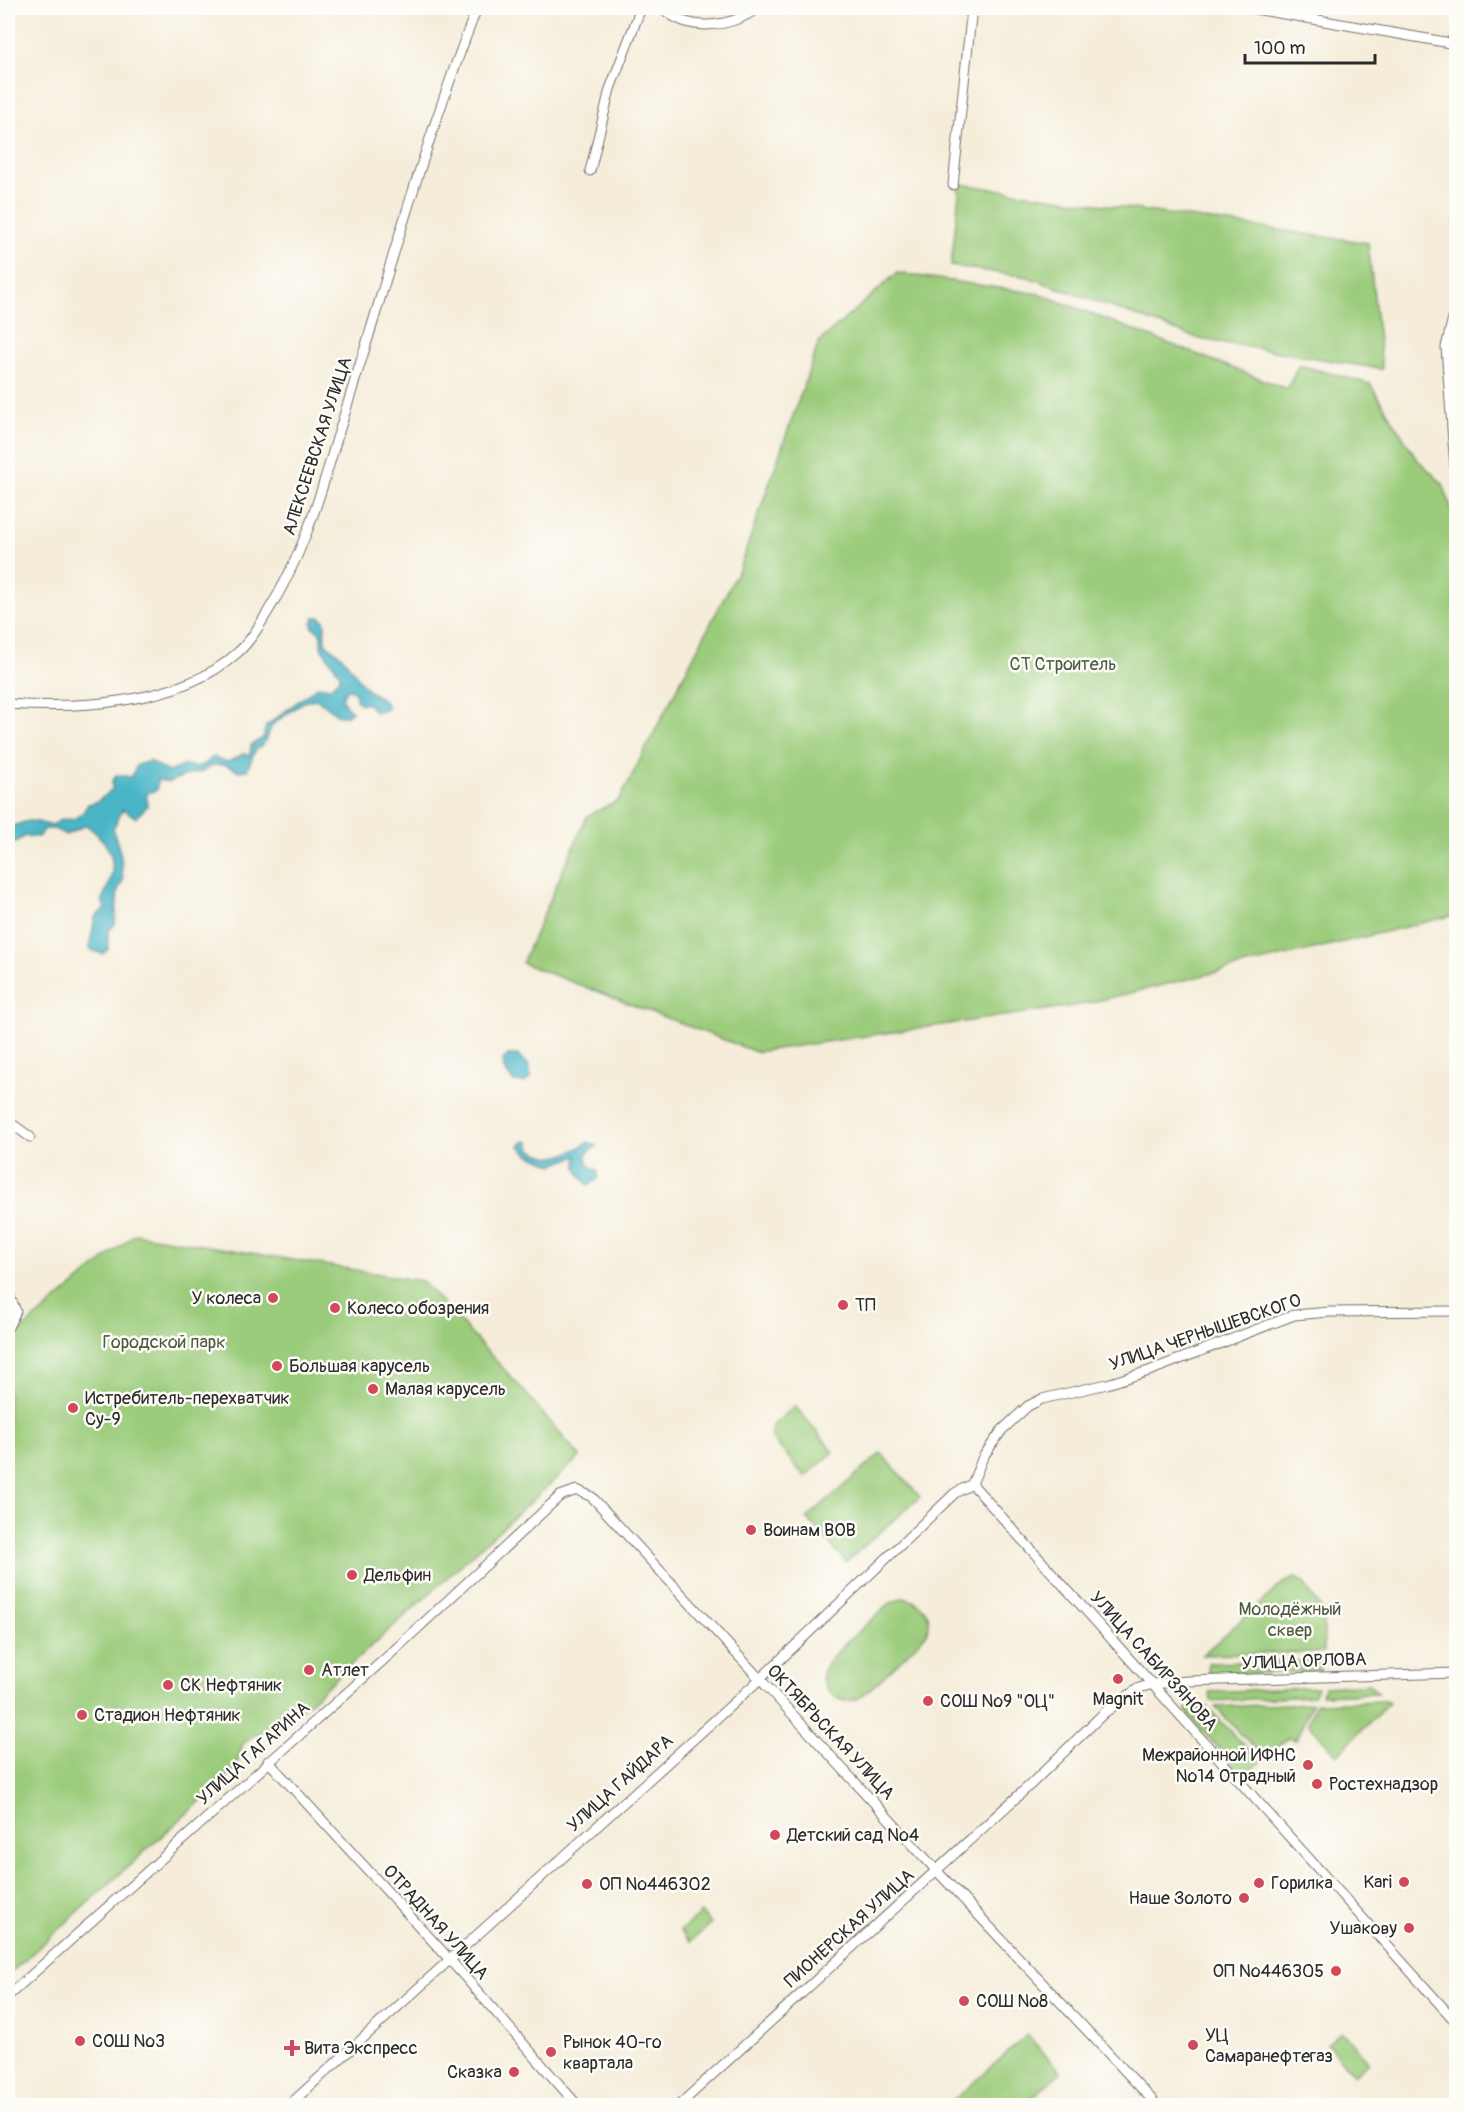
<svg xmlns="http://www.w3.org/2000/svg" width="1464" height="2113" font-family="Pangolin,sans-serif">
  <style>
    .green { fill: #9bcc7b; stroke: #637c53; stroke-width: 1.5 }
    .water { fill: #4ab5c7; stroke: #3a7079; stroke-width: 1.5 }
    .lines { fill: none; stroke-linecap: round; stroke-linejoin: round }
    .minor-casing { stroke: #726f68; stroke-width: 11 }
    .minor { stroke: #fff; stroke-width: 9 }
    .poi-dot { fill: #d1495b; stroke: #fdfcf7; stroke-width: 2 }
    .labels { text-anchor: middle; stroke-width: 5; stroke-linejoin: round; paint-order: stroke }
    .street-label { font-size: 18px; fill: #2b2b2b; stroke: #fdfcf7 }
    .park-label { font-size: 18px; fill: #4d5b43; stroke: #fdfcf7 }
    .poi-label { font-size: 18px; fill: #2b2b2b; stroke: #fdfcf7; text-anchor: start }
  </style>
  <rect width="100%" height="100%" fill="#fdfcf7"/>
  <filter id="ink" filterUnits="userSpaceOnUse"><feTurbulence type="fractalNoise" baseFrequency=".0167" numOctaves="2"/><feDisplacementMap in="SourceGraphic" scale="12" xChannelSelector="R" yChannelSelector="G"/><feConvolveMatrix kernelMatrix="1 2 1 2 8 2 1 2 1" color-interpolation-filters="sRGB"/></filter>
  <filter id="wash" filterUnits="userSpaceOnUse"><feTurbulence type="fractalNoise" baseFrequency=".008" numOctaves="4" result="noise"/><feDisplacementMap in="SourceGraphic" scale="24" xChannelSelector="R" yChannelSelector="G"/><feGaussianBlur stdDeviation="1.35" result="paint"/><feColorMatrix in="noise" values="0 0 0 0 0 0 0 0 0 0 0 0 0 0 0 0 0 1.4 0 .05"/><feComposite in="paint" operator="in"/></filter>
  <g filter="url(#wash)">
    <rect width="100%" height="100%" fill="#f5edda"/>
    <!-- green -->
    <g class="green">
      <path d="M960,184L1368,243L1382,369L1200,339L1028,277L951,266Z"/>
      <path d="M897,273L1040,294L1287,389L1299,365L1370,384L1417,459L1443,484L1456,522V915L1080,1005L756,1052L522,963L587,816L619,800L740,567L819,342Z"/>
      <path d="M135,1234L422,1281L524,1391L580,1457L281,1728L254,1735L243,1744L235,1770L8,1975V1341Z"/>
      <path d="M795,1406L834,1452L805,1477L771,1437V1427Z"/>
      <path d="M881,1453L920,1497L846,1562L807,1518Z"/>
      <path d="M1295,1578L1303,1582L1326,1616L1324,1620V1652L1202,1655L1283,1583Z"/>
      <path d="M902,1598C920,1600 936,1615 926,1633C922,1641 868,1692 859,1698C855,1700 851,1701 846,1701C831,1698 817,1684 825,1667C833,1651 875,1618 889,1604Z"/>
      <path d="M1320,1660L1321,1671L1208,1675V1663Z"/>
      <path d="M1369,1684L1378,1693L1321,1695L1325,1687Z"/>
      <path d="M1318,1687L1314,1696L1211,1701L1210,1692Z"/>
      <path d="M1385,1701L1389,1703L1337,1755L1308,1723L1316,1703Z"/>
      <path d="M1312,1703L1296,1740L1288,1738L1264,1758L1215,1707Z"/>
      <path d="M1207,1707L1261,1762L1241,1774L1187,1714L1186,1708Z"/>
      <path d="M701,1913L711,1924L690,1942L680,1931Z"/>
      <path d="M1342,2031L1369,2062L1354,2075L1327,2044Z"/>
      <path d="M1027,2035L1061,2072L1024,2105H957L953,2101Z"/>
    </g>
    <!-- water -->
    <g class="water">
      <path d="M315,617H320L325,622C325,627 324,635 325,641C327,648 333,649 338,653C351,663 356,679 368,690C377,697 382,695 388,708L383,711L375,712L368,704H361L356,700V695L353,690L347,689L342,697L346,706L352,711L346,716H339L323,703L316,699L304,702L273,724L263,745L256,749L247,770L239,771L225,765H214L203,771L181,777L170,782L157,780V790L147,793V806L136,818L123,809L113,829L121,856L123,880L118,890L115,924L108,932V950L102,954L89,949L95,917L105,909L102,899C120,867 115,847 86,825L66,835L54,829H45L38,837L25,836L14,843L8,840V828C15,826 25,820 32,821C45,822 50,830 61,819C76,821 81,817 88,804L97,802L112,790V781L117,775L131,777L137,765L150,761L168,772L186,765L197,767L205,764L213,757L228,762L243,754L250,755L251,745L263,738L266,726L318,686L330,688L341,676L321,647V634L313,627L312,623Z"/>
      <path d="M508,1055H517L529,1065L531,1077L524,1083L514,1082L504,1070L503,1060Z"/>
      <path d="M524,1141L529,1142L531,1149C554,1164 567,1155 589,1142L597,1146L586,1154C586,1163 589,1168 598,1170V1179L588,1185C579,1175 575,1169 577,1156L553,1165L528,1154L520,1146Z"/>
    </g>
  </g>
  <g filter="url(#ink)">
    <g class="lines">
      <defs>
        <g id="minor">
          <path d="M662,8C689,33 729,28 758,8"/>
          <path d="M1249,8L1456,44"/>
          <path d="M590,171L610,89L641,8"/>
          <path d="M953,185L972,8"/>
          <path d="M1456,219V222"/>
          <path d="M1456,305L1446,347L1456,482"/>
          <path d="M8,704C77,709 181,704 236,654C249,643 258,628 267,613C300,561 318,504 335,445C348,403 361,361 374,319C405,215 437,110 477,8"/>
          <path d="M8,1121L30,1137"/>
          <path d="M8,1292L16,1311L8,1327"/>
          <path d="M972,1484L1456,2022"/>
          <path d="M972,1484L983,1457L1002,1430L1028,1406L1042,1399L1107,1384L1149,1371L1294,1315L1330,1312L1456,1311"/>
          <path d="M268,1761L450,1960L578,2106"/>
          <path d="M8,1996L388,1656L560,1496L577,1490L592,1497L936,1870L1158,2106"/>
          <path d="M8,2102L11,2106"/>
          <path d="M288,2106L759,1680L955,1493L972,1484"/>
          <path d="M678,2106L1030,1785L1104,1713L1139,1688L1153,1684L1188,1681L1456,1673"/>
        </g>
      </defs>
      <!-- minor casing -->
      <use href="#minor" class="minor-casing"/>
      <!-- minor -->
      <use href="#minor" class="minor"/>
    </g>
  </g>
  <!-- markers -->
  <g class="poi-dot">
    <circle cx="273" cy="1298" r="6"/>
    <circle cx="843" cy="1305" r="6"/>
    <circle cx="335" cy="1308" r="6"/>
    <circle cx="277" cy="1366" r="6"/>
    <circle cx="373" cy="1389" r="6"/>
    <circle cx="73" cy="1408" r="6"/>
    <circle cx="751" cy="1530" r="6"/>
    <circle cx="352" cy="1575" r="6"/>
    <circle cx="309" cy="1670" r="6"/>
    <circle cx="1118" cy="1679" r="6"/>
    <circle cx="168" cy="1685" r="6"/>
    <circle cx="928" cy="1701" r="6"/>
    <circle cx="82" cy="1715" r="6"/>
    <circle cx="1308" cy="1765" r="6"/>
    <circle cx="1317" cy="1784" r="6"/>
    <circle cx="775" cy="1835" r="6"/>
    <circle cx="1404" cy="1882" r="6"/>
    <circle cx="1259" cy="1883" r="6"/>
    <circle cx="587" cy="1884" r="6"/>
    <circle cx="1244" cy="1898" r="6"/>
    <circle cx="1409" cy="1928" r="6"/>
    <circle cx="1336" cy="1971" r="6"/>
    <circle cx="964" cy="2001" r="6"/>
    <circle cx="80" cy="2041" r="6"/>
    <circle cx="1193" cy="2045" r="6"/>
    <path d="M289 2039h6v6h6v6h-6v6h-6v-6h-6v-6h6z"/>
    <circle cx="551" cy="2052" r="6"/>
    <circle cx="514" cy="2072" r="6"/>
  </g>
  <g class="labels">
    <!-- street labels -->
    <g class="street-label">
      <text transform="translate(317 446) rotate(-72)" y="6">АЛЕКСЕЕВСКАЯ УЛИЦА</text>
      <text transform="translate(1205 1332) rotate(-19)" y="6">УЛИЦА ЧЕРНЫШЕВСКОГО</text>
      <text transform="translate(1154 1661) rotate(48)" y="6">УЛИЦА САБИРЗЯНОВА</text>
      <text transform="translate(1304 1661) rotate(-2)" y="6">УЛИЦА ОРЛОВА</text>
      <text transform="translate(831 1732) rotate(47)" y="6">ОКТЯБРЬСКАЯ УЛИЦА</text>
      <text transform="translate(253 1753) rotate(-42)" y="6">УЛИЦА ГАГАРИНА</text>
      <text transform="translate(620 1783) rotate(-42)" y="6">УЛИЦА ГАЙДАРА</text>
      <text transform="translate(436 1922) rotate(48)" y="6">ОТРАДНАЯ УЛИЦА</text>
      <text transform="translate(849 1928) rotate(-42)" y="6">ПИОНЕРСКАЯ УЛИЦА</text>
    </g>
    <!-- park labels -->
    <g class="park-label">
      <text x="1063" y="670">СТ Строитель</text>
      <text x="164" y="1348">Городской парк</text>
      <text x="1290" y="1615">Молодёжный<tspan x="1290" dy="21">сквер</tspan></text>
    </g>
    <!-- poi labels -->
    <g class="poi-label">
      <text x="261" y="1304" text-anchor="end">У колеса</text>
      <text x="855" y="1311">ТП</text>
      <text x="347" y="1314">Колесо обозрения</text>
      <text x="289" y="1372">Большая карусель</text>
      <text x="385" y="1395">Малая карусель</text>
      <text x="85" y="1404">Истребитель-перехватчик<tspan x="85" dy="21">Су-9</tspan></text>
      <text x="763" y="1536">Воинам ВОВ</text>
      <text x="364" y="1581">Дельфин</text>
      <text x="321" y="1676">Атлет</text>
      <text x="180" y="1691">СК Нефтяник</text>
      <text x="1118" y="1705" text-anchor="middle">Magnit</text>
      <text x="940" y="1707">СОШ №9 "ОЦ"</text>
      <text x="94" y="1721">Стадион Нефтяник</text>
      <text x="1296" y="1761" text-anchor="end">Межрайонной ИФНС<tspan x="1296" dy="21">№14 Отрадный</tspan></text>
      <text x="1329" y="1790">Ростехнадзор</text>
      <text x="787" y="1841">Детский сад №4</text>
      <text x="1392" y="1888" text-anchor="end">Kari</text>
      <text x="1271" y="1889">Горилка</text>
      <text x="599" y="1890">ОП №446302</text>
      <text x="1232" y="1904" text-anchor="end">Наше Золото</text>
      <text x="1397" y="1934" text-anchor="end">Ушакову</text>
      <text x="1324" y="1977" text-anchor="end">ОП №446305</text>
      <text x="976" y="2007">СОШ №8</text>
      <text x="1205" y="2041">УЦ<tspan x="1205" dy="21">Самаранефтегаз</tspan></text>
      <text x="92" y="2047">СОШ №3</text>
      <text x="563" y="2048">Рынок 40-го<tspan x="563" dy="21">квартала</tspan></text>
      <text x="304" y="2054">Вита Экспресс</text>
      <text x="502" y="2078" text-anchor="end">Сказка</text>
    </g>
  </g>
  <!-- margin -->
  <rect width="1464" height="2113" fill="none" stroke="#fdfcf7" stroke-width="30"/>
  <!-- scale -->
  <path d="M1245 54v9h130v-9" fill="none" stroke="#2b2b2b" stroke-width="3"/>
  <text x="1254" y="54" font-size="18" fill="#2b2b2b" stroke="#fdfcf7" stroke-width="4.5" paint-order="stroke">100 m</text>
</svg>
